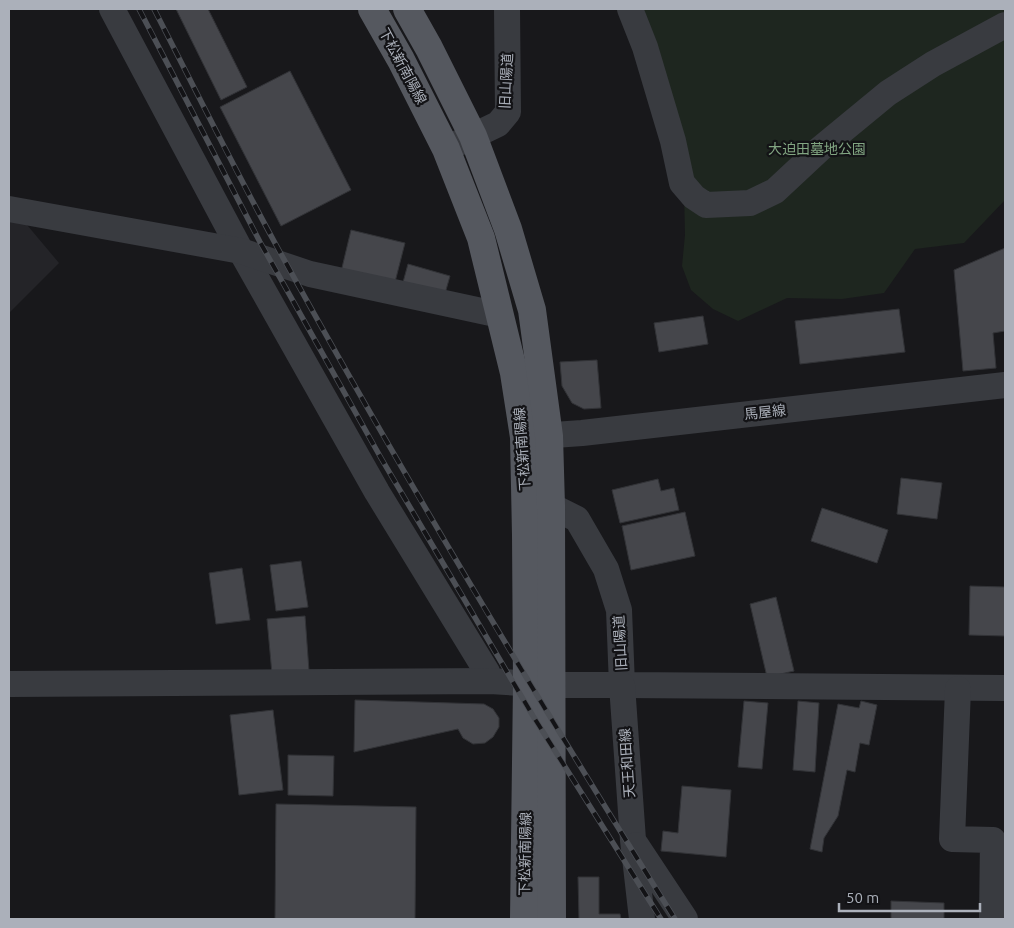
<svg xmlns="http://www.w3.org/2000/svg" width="1014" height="928" font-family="Ubuntu,'Noto Sans JP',sans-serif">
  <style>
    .built { fill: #242428 }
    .green { fill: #1e261f }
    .building { fill: #45464b; stroke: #323337 }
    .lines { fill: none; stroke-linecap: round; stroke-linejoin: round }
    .minor { stroke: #393b40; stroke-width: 26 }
    .major { stroke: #55585f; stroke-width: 28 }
    .rail-casing { stroke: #4c4f55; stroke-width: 5.5 }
    .rail { stroke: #131316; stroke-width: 4; stroke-dasharray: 11; stroke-linecap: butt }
    .labels { text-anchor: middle; stroke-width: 4.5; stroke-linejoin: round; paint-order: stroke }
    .street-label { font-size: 14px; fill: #abb0ba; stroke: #131316 }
    .park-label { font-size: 14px; fill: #82a582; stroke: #131316 }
  </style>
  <rect width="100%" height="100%" fill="#18181b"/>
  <!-- built -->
  <path class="built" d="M9,213H17L59,263L9,313Z"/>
  <!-- green -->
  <path class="green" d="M632,9H1005V200L964,243L915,249L884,293L842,299L787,298L738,321L713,309L691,290L682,266L685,235L684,190Z"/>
  <!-- building -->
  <g class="building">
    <path d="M176,9H208L247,87L221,100Z"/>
    <path d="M290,71L351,190L281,226L220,107Z"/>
    <path d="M351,230L405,243L394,286L341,272Z"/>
    <path d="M1005,248V331L993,333L996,368L963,371L954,270Z"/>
    <path d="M408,264L450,276L444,297L402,286Z"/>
    <path d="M899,309L905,352L800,364L795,321Z"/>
    <path d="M703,316L708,344L659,352L654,323Z"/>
    <path d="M597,360L601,408L584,409L572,403L562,386L560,362Z"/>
    <path d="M901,478L942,483L937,519L897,514Z"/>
    <path d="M658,479L661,491L674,488L679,510L620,523L612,490Z"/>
    <path d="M822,508L888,530L877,563L811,541Z"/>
    <path d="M685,512L695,556L631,570L622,526Z"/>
    <path d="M301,561L308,607L276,611L270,565Z"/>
    <path d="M242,568L250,620L216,624L209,573Z"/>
    <path d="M970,586L1005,587V636L969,635Z"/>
    <path d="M776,597L794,671L767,677L750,604Z"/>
    <path d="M305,616L309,671L272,674L267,619Z"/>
    <path d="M355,700L484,704L493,709L499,718V727L493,737L485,743L473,744L463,738L458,729L354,752Z"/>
    <path d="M744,701L768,703L762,769L738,767Z"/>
    <path d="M798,701L819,703L815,772L793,770Z"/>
    <path d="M861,701L877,705L869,745L860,743L855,772L847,770L838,816L824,838L822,852L810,849L838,704L859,708Z"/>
    <path d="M273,710L283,790L239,795L230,715Z"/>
    <path d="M288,755L334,756L333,796L288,795Z"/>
    <path d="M682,786L731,790L726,857L661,851L663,831L678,833Z"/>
    <path d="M276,804L416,807L415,919H275Z"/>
    <path d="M578,877H599V914H620L621,919H579Z"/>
    <path d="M891,901L944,903V919H891Z"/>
  </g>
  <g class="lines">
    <!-- minor -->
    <g class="minor">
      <path d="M112,9L241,251L377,492L487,672L490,681"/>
      <path d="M630,9L645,47L673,141L682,183L694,197L706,205L750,203L775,191L820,149L888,93L933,64L1005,25"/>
      <path d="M446,149L498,124L508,112L507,9"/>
      <path d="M9,209L241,251L310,274L500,315"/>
      <path d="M526,437L582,433L1005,385"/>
      <path d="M551,506L577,519L606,569L619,610L622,685L1005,688"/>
      <path d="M9,684L490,681L550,685H622L633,840L642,919"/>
      <path d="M958,689L952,839L993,840L992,919"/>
      <path d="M636,845L685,919"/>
    </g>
    <!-- major -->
    <g class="major">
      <path d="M372,9L401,60L446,149L481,238L514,373L524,437L526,535L527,684L524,919"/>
      <path d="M407,9L429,48L473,136L508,229L532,310L549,436L551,506L552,919"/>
    </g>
    <defs>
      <g id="rail">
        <path d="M139,9L260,242L381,458L533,716L661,919"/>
        <path d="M154,9C194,87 233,166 275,243C401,473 536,697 675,919"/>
      </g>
    </defs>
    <!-- rail casing -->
    <use href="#rail" class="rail-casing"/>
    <!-- rail -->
    <use href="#rail" class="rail"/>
  </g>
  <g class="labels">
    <!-- street labels -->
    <g class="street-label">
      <text transform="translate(403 66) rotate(62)" y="5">下松新南陽線</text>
      <text transform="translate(506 81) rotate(-87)" y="5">旧山陽道</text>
      <text transform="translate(765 412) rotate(-6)" y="5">馬屋線</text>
      <text transform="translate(522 449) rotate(-94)" y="5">下松新南陽線</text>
      <text transform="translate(620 643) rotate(-93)" y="5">旧山陽道</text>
      <text transform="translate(627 763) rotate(-94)" y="5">天王和田線</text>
      <text transform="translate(525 854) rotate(-89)" y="5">下松新南陽線</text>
    </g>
    <!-- park labels -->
    <g class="park-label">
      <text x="817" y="154">大迫田墓地公園</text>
    </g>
  </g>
  <!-- border -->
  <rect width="1014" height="928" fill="none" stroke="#abb0ba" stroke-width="20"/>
  <!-- scale -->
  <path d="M839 903v8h141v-8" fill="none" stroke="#abb0ba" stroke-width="2.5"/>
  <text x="846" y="903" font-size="15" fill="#abb0ba" stroke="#131316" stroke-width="4" paint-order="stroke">50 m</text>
</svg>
